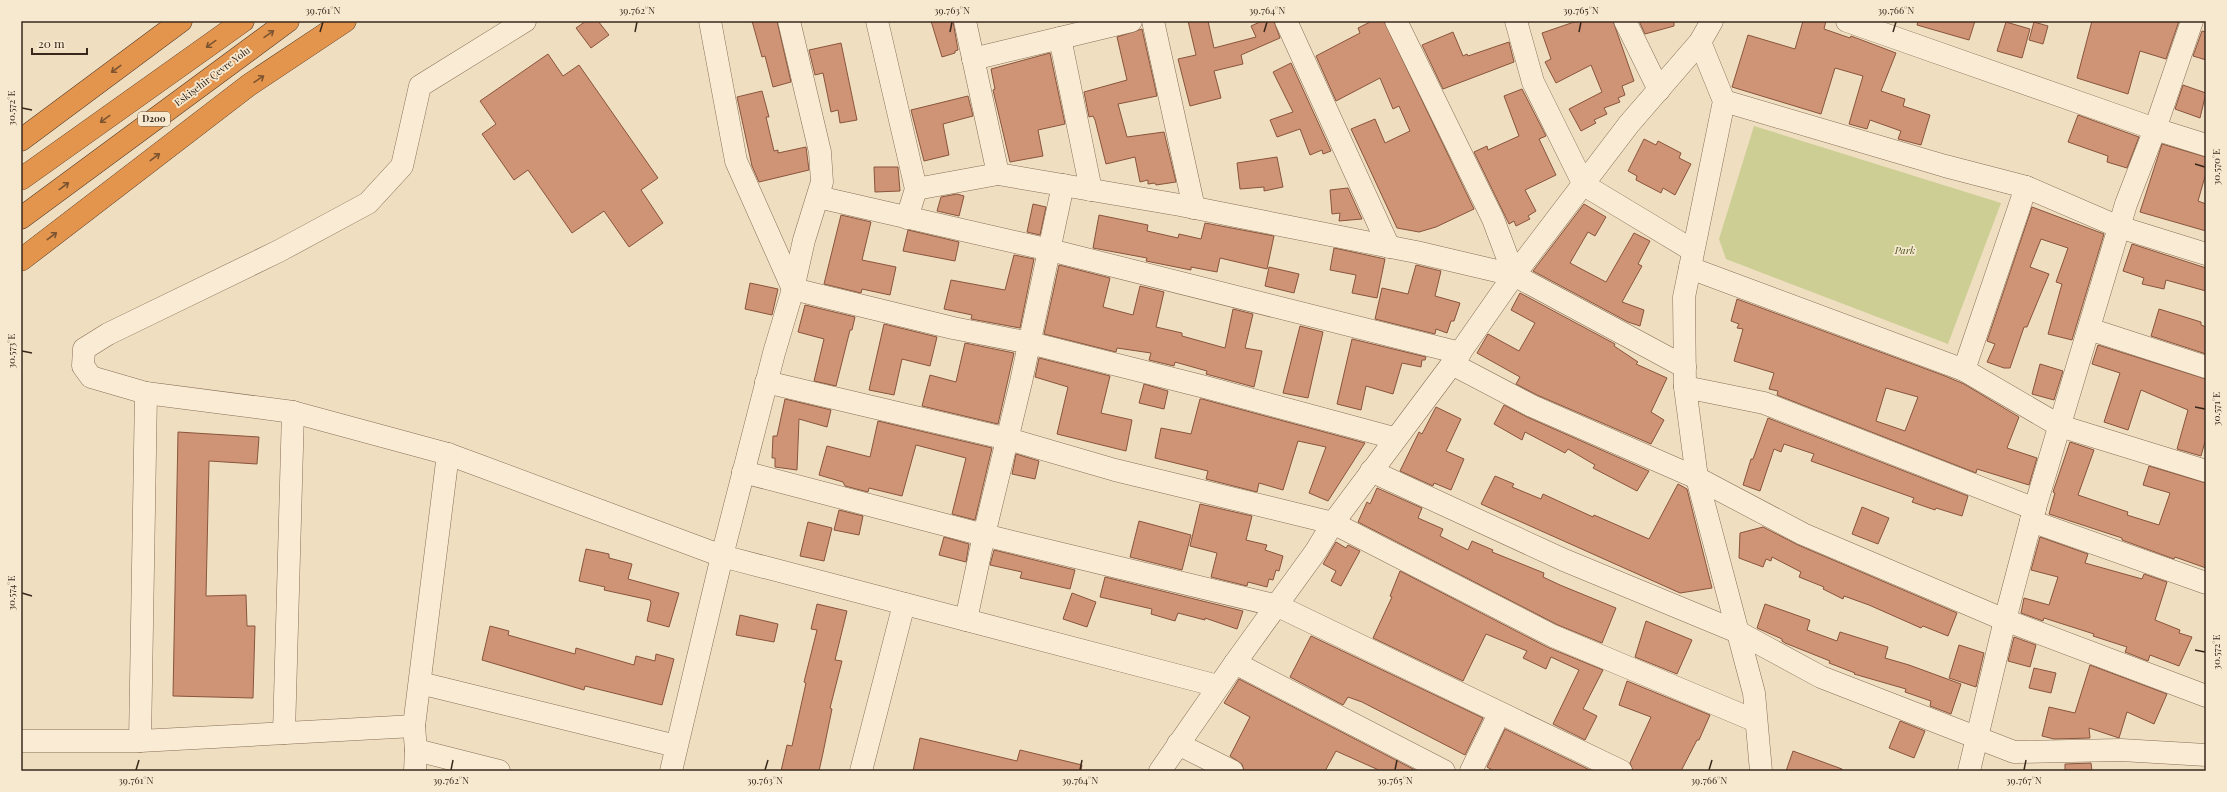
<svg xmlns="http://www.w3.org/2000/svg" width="2227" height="792" font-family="'Playfair Display',serif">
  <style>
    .green { fill: #ccce94 }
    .building { fill: #cf9375; stroke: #89553c; fill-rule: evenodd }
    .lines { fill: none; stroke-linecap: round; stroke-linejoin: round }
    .minor-casing { stroke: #896e57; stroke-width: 23 }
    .highway-casing { stroke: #573d2c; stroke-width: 23 }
    .minor { stroke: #faecd4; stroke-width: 22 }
    .highway { stroke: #e3954d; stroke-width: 22 }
    .oneway { stroke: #7c5430 }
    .ticks { fill: none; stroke: #38281c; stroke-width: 1.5 }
    .labels { text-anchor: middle; stroke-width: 3.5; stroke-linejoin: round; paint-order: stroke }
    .shield { fill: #f7e9d0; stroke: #716252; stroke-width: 1 }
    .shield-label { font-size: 9px; font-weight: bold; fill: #38281c }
    .street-label { font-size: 10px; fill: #38281c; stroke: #f7e9d0 }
    .park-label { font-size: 10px; font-style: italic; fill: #4d5622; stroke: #f7e9d0 }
    .neatline { fill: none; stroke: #38281c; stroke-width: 1.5 }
    .ticks-label { font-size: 10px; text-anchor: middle; fill: #38281c }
  </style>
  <rect width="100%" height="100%" fill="#efdec0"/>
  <!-- green -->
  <path class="green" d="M1754,126L2001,203L1948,344L1726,259L1719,239Z"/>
  <!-- building -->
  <g class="building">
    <path d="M586,21H598L609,35L591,48L576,28Z"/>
    <path d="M752,21H777L791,82L773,87L765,56L762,57Z"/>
    <path d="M931,21H953L958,50L955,51V53L942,57Z"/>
    <path d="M1188,21H1208L1214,48L1256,37L1251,26L1262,21H1274L1280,38L1241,55L1243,64L1214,71L1221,98L1190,106L1178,59L1196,55Z"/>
    <path d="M1372,21H1384L1474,209L1436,227L1419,232L1397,228L1351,129L1375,119L1385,143L1410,131L1399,106L1393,109L1380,78L1336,101L1316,56L1360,33L1358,28Z"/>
    <path d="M1577,21H1613L1634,81L1622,86L1625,95L1618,98L1620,102L1604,108L1607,114L1594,120L1596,123L1581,131L1569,109L1602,92L1591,65L1556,83L1545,62L1551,59L1542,33Z"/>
    <path d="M1639,21H1674V26L1645,34Z"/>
    <path d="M1803,21H1826L1824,29L1850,38L1851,36L1896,53L1881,91L1905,99L1903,106L1930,115L1921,145L1898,139L1901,131L1870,120L1867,129L1849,124L1863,76L1835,68L1821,114L1732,87L1748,35L1795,49Z"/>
    <path d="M1918,21H1975L1969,40L1917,25Z"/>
    <path d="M2092,21H2179L2166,59L2140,51L2128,94L2077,78Z"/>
    <path d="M2006,22L2030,29L2022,58L1997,51Z"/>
    <path d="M2034,22L2048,26L2043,44L2029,40Z"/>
    <path d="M1142,29L1157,96L1118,104L1127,137L1164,132L1176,182L1156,185L1155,183L1148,184V180L1140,182L1135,157L1106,164L1095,120L1093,116L1089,117L1084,92L1127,80L1117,37Z"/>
    <path d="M2202,31L2206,32V60L2193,56Z"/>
    <path d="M1453,32L1463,56L1467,54L1468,56L1509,42L1514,62L1443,89L1422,45Z"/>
    <path d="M841,43L857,120L840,123L838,110L831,112L823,73L815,75L809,50Z"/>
    <path d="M1050,53L1065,124L1038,130L1043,156L1010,162L993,90L995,89L991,69Z"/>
    <path d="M548,54L563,76L579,65L658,178L641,190L663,223L629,247L604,211L572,233L528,170L514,180L482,134L496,124L480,101Z"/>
    <path d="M1291,63L1331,151L1323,154L1322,150L1310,155L1300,129L1277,137L1270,120L1293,112L1273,72Z"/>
    <path d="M2183,85L2206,93L2200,118L2175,109Z"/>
    <path d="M1522,89L1546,136L1539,139L1556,175L1525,190L1536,211L1528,216L1530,219L1516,226L1514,221L1509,224L1474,152L1487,146L1488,150L1519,136L1504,96Z"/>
    <path d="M762,91L769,117H766L774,151L778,150V153L806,147L809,170L759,182L752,166L737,97Z"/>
    <path d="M968,96L973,116L943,124L949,155L924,161L911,110Z"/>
    <path d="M2078,115L2139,137L2127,168L2107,162L2108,156L2068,142Z"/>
    <path d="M1644,139L1656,145L1658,141L1681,153L1679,158L1691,164L1675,195L1663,188L1661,193L1636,180L1637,176L1628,171Z"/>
    <path d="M2162,144L2206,157V173L2198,201L2206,204V231L2140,212Z"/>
    <path d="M1277,157L1283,187L1264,191V187L1240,189L1237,163Z"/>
    <path d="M874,167H898L900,191L875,192Z"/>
    <path d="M1348,188L1362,219L1339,221L1340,213L1332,214L1330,190Z"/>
    <path d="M957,194L964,196L959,216L937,211L941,197Z"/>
    <path d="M1033,204L1046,207L1040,235L1027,232Z"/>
    <path d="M1584,204L1606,217L1595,236L1588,232L1570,263L1606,282L1634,233L1650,241L1638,264L1642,266L1622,302L1644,310L1640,326L1628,322L1533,271Z"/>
    <path d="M2032,207L2104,234L2072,340L2048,334L2062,284L2056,282L2068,248L2041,239L2030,267L2049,274L2027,327H2024L2010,368H2004L1987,362L1995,344L1987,341Z"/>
    <path d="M841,215L871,222L862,260L896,267L890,295L862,289L861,293L824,284Z"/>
    <path d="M1099,215L1148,225L1147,231L1178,238L1179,234L1201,239L1205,223L1274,236L1267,269L1220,258L1217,272L1191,267V270L1146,261L1147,258L1093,248Z"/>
    <path d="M908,230L959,242L955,261L903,251Z"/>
    <path d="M2132,244L2206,268V291L2166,280L2164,289L2142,284L2144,278L2123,271Z"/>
    <path d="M1334,248L1385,259L1377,298L1352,293L1356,275L1330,270Z"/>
    <path d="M1014,255L1034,259L1020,328L971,319L972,315L944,309L951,280L1005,290Z"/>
    <path d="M1059,265L1110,278L1103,307L1133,315L1140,286L1164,292L1156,327L1182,333V336L1225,348L1233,309L1253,314L1245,348L1262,351L1254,387L1206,374L1207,371L1175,362L1174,366L1149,360L1151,353L1117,348L1116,352L1044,334Z"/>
    <path d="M1416,265L1441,271L1435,296L1460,303L1454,321H1451L1447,333L1436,329L1435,334L1375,319L1382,288L1408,294Z"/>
    <path d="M1269,267L1299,274L1294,293L1265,286Z"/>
    <path d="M750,283L778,289L772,315L745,309Z"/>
    <path d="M1520,293L1615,344L1614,346L1638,362L1636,364L1667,378L1651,412L1664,420L1651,444L1537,395L1516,384L1520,377L1477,353L1488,334L1519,351L1535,323L1511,310Z"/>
    <path d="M1737,299L1945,376L1964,384L2019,417L2007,448L2037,458L2029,485L1977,469L1976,473L1777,395L1778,391L1769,389L1774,373L1734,361L1743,329L1737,328L1739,324L1731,321ZM1886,388L1918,397L1905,431L1876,421Z"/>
    <path d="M805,305L855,317L852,330H850L836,386L814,381L824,339L798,332Z"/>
    <path d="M2159,309L2201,322V325L2206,327V354L2151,336Z"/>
    <path d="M884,324L937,337L930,366L902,359L894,395L869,390Z"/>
    <path d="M1300,326L1323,332L1308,398L1283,393Z"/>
    <path d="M1352,339L1426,357L1425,360H1422L1421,367L1402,363L1393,394L1366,386L1361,410L1337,404Z"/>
    <path d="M965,343L1014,353L998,424L922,406L930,375L956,382Z"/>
    <path d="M2098,345L2206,379V438L2201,456L2177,449L2188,410L2141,390L2128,430L2104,422L2120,373L2092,364Z"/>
    <path d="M1039,358L1110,376L1101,413L1132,420L1126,451L1057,434L1068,387L1035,377Z"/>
    <path d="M2040,364L2063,371L2054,400L2032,394Z"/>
    <path d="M1144,384L1168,391L1164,409L1139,403Z"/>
    <path d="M785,399L831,410L827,427L799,419L797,470L775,467V458H772L773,436H777Z"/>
    <path d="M1200,399H1202L1365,443L1328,501L1309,493L1326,447L1298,441L1283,490L1259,483L1257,492L1206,479L1208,471L1155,458L1161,428L1191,434Z"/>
    <path d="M1504,405L1527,417L1649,471L1637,491L1593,468L1595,465L1568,449L1565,453L1525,432L1522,440L1494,424Z"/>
    <path d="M1436,407L1461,419L1446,451L1464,459L1451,490L1434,483L1433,486L1400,471L1419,432L1422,434Z"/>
    <path d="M1768,418L1968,496L1962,516L1936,508L1935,510L1912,502L1914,498L1811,461L1814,454L1784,444L1781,452L1774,449L1760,491L1743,485L1751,459H1753Z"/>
    <path d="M878,421L992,448L975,520L952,514L966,458L916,445L902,496L869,488L868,492L845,486L843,482L819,475L827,446L870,457Z"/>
    <path d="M178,432L259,437L257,464L209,461L206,596L246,595L247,626H255L253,698L173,696Z"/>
    <path d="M2070,442L2094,450L2078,495L2128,512L2127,515L2159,525L2170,493L2143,485L2149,466L2206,483V568L2175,557L2174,559L2122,540V538L2049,514L2055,493L2053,492Z"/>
    <path d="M1016,454L1039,461L1035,479L1012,474Z"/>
    <path d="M1495,476L1514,484L1512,487L1541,499L1543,494L1593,517L1594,515L1649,539L1678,484L1687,489L1712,588L1680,593L1481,504Z"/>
    <path d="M1377,488L1422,508L1418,518L1443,529L1440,536L1468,550L1472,541L1493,550L1492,552L1544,573L1543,577L1560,585L1616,608L1602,643L1558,625L1358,522L1367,502L1370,504Z"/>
    <path d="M1200,504L1252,516L1246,540L1267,545L1265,550L1283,556L1279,571L1276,570L1273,580L1269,579L1267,587L1248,582L1247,586L1211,577L1217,553L1190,546Z"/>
    <path d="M1862,507L1889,518L1878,544L1852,534Z"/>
    <path d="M839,510L863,516L859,535L834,530Z"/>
    <path d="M1139,521L1191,535L1182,570L1130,557Z"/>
    <path d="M808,522L832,528L824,561L800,556Z"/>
    <path d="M1763,527L1798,545L1957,613L1948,636L1923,626L1921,628L1869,605L1844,596L1843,599L1823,589L1824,587L1799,577L1801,572L1772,557L1771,561L1766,559L1763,567L1739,558L1740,533Z"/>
    <path d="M944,537L969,544L966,562L939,555Z"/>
    <path d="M2040,537L2088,554L2085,563L2142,579L2144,574L2167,582L2155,620L2180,630L2179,633L2192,637L2179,666L2150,655L2148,661L2125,652L2127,647L2093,636L2094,634L2044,618L2043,621L2021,613L2024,598L2049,605L2058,577L2031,570Z"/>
    <path d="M1336,542L1346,548L1348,545L1360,551L1341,586L1331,581L1336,571L1323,564Z"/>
    <path d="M586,549L609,554V558L632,564L628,579L679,593L669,627L647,621L651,603L650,600L604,590L605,587L579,581Z"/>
    <path d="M994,550L1075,570L1070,589L1020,578L1022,572L990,565Z"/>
    <path d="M1400,571L1547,647L1603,670L1583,709L1597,716L1585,740L1553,724L1579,670L1551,657L1546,669L1523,658L1527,651L1486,634L1463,681L1373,638L1392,597L1390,596Z"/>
    <path d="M1105,577L1239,610L1243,611L1237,629L1205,618V620L1178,613L1175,621L1151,614L1152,609L1100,597Z"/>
    <path d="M1072,593L1096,602L1087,627L1063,619Z"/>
    <path d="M817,604L847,611L835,660L842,661L830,708L832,709L823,753L819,771H781L787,745L792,746L806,683L804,682L817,630L811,629Z"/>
    <path d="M1765,604L1810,620L1807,630L1837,641L1840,632L1888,647L1885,658L1909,665L1961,684L1951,714L1930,706L1931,701L1905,692L1906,689L1854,674L1855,673L1829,663L1830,661L1785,643L1782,641V639L1757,628Z"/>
    <path d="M740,615L778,624L774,642L736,635Z"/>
    <path d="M1646,621L1692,640L1677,674L1635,657Z"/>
    <path d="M490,626L509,631L508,635L575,654L576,648L634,665L636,656L655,661L656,654L674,659L662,705L585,686L584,690L482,660Z"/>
    <path d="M1311,636L1483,718L1465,755L1362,702L1348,697L1343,705L1290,677Z"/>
    <path d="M2014,637L2036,645L2030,667L2008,661Z"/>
    <path d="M1959,645L1984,653L1976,687L1949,678Z"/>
    <path d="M2090,665L2167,694L2154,724L2127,712L2119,738L2089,728L2090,738L2054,739L2042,736L2049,707L2075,713Z"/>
    <path d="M2034,668L2056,673L2051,693L2029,688Z"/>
    <path d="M1239,679L1417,771H1381L1336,751L1325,771H1244L1242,764L1230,756L1250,717L1224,703Z"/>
    <path d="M1627,681L1710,715L1699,740H1697L1681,771H1633L1630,763L1651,717L1619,705Z"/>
    <path d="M1900,721L1925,731L1914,758L1889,748Z"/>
    <path d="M1505,729L1592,771H1494L1487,767Z"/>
    <path d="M920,738L1017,761L1020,750L1082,765L1081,771H913Z"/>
    <path d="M1793,751L1842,769V771H1786Z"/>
    <path d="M2091,763L2092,771H2065V764Z"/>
  </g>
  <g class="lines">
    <defs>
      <g id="minor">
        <path d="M525,21L420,86L402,166L368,203L279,251L108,334L84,349L83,366L91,377L146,393L293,412L448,454L722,556L671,771"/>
        <path d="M710,21L736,161L793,289L953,328L1030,343L1205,387L1394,438"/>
        <path d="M789,21L820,152L822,182L804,240L793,289L774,353L722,556L1218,686"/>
        <path d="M877,21L916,189L907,218"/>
        <path d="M965,21L998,174L1180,205L1416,252L1514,275L1685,367"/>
        <path d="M1153,21L1194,208"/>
        <path d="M1286,21L1389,247"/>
        <path d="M1396,21L1493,219L1514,275"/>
        <path d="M1516,21L1533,82L1584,185L1692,250"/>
        <path d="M1625,21L1659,90"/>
        <path d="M1847,21L2155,129L2206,145"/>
        <path d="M1060,38L1091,190"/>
        <path d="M1700,42L1724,101L1684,297L1685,387L1697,478L1754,693L1761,771"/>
        <path d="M973,59L1131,21"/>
        <path d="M1724,101L1945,166L2026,187L2119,227L2206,254"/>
        <path d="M916,189L998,174"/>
        <path d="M818,197L1050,250L1460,353"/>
        <path d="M1690,268L1964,370L2026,187"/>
        <path d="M2089,329L2206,367"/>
        <path d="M1452,364L1532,406L1697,478L1803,534L2005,620L2206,696"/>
        <path d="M1964,370L2060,426L2206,471"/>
        <path d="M766,382L1008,439L1115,470L1333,523L1553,636L1756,721"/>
        <path d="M1685,387L1764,403L2035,509"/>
        <path d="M1371,471L1564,560L1738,632L1821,677L2014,752L2121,750L2206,755"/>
        <path d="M743,472L984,535L1278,606L1621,771"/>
        <path d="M2031,521L2206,583"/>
        <path d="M966,620L984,535L1021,382L1063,185"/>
        <path d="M1235,663L1444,771"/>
        <path d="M420,683L676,746"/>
        <path d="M284,733L293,412"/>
        <path d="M21,741H140L146,393"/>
        <path d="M140,741L414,726"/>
        <path d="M1178,744L1232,771"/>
        <path d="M416,750L499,771"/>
        <path d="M415,771L416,750L414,726L448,454"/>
        <path d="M861,771L904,604"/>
        <path d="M1160,771L1235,663L1316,551L1333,523L1452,364L1514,275L1629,124L1700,42L1712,21"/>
        <path d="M1471,771L1499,714"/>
        <path d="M1969,771L2005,620L2031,521L2126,204L2155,129L2192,21"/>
      </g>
      <g id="highway">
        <path d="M21,140L181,21"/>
        <path d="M21,179L243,21"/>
        <path d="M21,218L288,21"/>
        <path d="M21,260L249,85L345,21"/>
      </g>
    </defs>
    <!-- minor casing -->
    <use href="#minor" class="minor-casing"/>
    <!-- highway casing -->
    <use href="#highway" class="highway-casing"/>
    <!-- minor -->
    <use href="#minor" class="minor"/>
    <!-- highway -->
    <use href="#highway" class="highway"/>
  </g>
  <!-- one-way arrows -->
  <defs><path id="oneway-shaft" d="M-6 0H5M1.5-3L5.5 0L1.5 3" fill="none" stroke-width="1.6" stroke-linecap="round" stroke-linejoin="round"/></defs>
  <g class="oneway">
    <use href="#oneway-shaft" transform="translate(269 34) rotate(-35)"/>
    <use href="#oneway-shaft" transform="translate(211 44) rotate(144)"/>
    <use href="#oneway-shaft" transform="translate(116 69) rotate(143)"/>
    <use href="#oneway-shaft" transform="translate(259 79) rotate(-34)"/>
    <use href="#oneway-shaft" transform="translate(105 119) rotate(144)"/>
    <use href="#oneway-shaft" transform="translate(155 157) rotate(-37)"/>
    <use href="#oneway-shaft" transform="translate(64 186) rotate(-37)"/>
    <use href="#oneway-shaft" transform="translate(52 236) rotate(-37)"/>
  </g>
  <!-- ticks -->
  <path class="ticks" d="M320,32L323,22M635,32L637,22M950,32L952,22M1264,32L1267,22M1579,32L1581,22M1893,32L1896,22M22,108L32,110M2195,164L2205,167M22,351L32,353M2195,407L2205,409M22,593L32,596M2195,650L2205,652M136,770L139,760M451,770L453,760M765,770L768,760M1080,770L1082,760M1395,770L1397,760M1709,770L1712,760M2024,770L2026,760"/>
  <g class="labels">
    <!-- shield labels -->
    <rect class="shield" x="138" y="112" width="32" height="14" rx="3"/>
    <g class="shield-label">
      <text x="154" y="122">D200</text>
    </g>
    <!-- street labels -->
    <g class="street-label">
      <text transform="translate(212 76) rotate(-37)" y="4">Eskişehir Çevre Yolu</text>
    </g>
    <!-- park labels -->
    <g class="park-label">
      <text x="1905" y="254">Park</text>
    </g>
  </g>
  <!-- border -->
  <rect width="2227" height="792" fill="none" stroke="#f7e9d0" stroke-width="44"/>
  <!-- scale -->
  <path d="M32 48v6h55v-6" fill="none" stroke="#38281c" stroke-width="2"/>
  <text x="38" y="48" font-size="12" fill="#38281c" stroke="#f7e9d0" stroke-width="3" paint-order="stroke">20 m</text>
  <rect x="22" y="22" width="2183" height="748" class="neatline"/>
  <g class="ticks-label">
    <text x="323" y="14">39.761°N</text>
    <text x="637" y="14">39.762°N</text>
    <text x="952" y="14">39.763°N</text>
    <text x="1267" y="14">39.764°N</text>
    <text x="1581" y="14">39.765°N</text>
    <text x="1896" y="14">39.766°N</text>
    <text transform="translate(11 108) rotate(-90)" y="4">30.572°E</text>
    <text transform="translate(2216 167) rotate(-90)" y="4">30.570°E</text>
    <text transform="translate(11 351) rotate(-90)" y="4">30.573°E</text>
    <text transform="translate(2216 409) rotate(-90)" y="4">30.571°E</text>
    <text transform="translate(11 593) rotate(-90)" y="4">30.574°E</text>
    <text transform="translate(2216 652) rotate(-90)" y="4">30.572°E</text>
    <text x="136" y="784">39.761°N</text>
    <text x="451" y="784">39.762°N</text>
    <text x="765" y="784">39.763°N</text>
    <text x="1080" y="784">39.764°N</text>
    <text x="1395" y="784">39.765°N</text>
    <text x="1709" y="784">39.766°N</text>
    <text x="2024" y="784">39.767°N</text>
  </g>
</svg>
